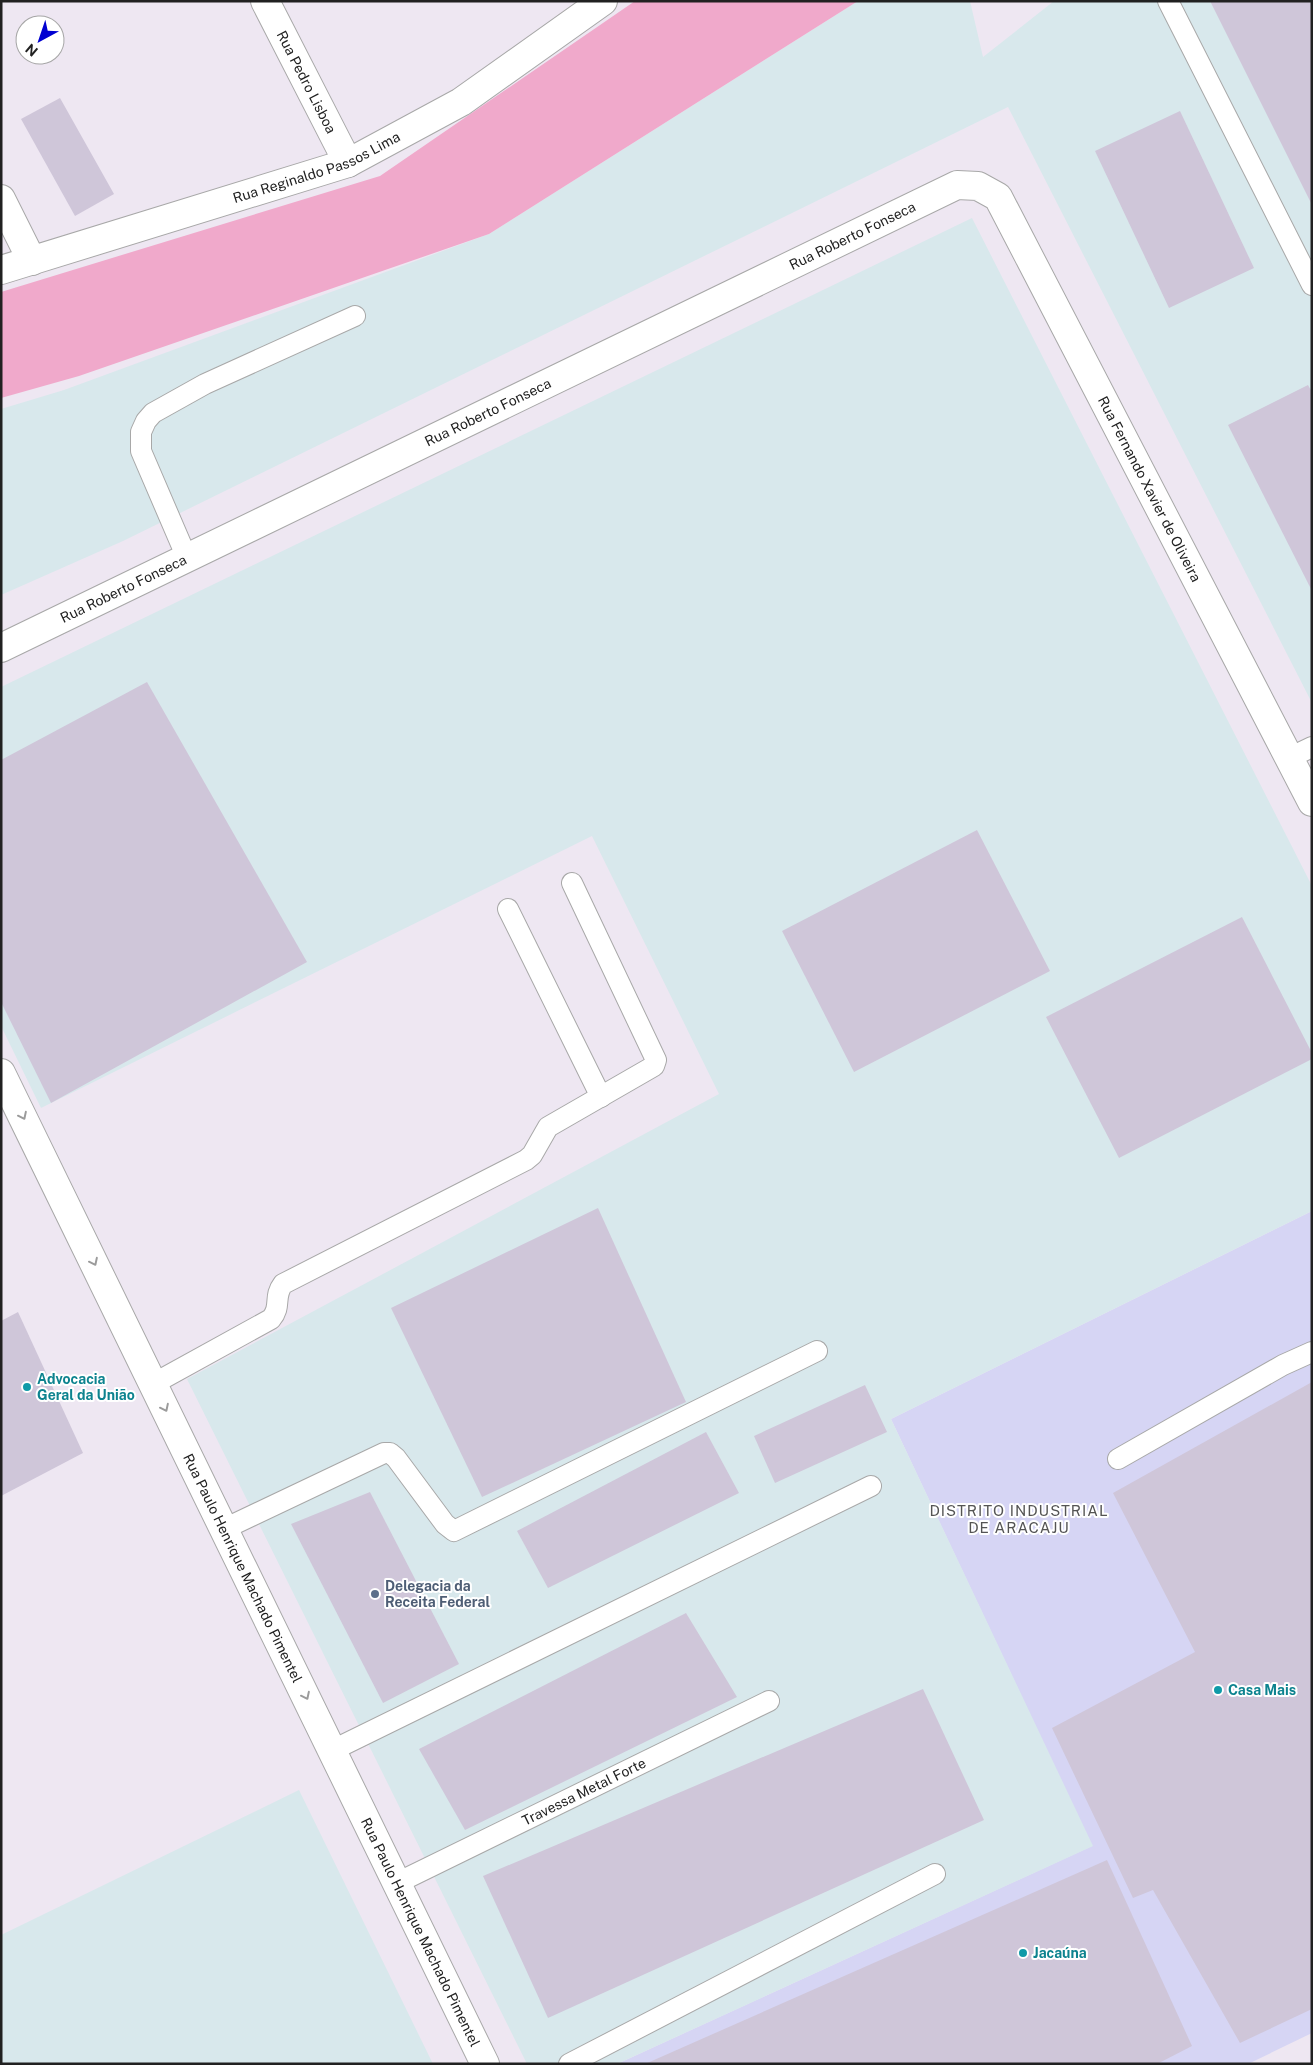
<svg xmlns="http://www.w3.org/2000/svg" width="1313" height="2065" font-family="'Public Sans',sans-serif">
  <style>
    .commercial { fill: #d6d5f4 }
    .industrial { fill: #d8e8ec }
    .grass { fill: #f0a9cb }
    .building { fill: #cfc6d9 }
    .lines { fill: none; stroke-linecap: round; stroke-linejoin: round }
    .service-casing { stroke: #a8a8a8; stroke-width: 22 }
    .minor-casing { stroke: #a8a8a8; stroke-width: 30 }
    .service { stroke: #fff; stroke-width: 20 }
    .minor { stroke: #fff; stroke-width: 28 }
    .oneway { stroke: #9b9b9b }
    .culture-dot { fill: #0f9aa8; stroke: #fff; stroke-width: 2 }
    .service-dot { fill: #5c6f8a; stroke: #fff; stroke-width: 2 }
    .labels { text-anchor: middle; stroke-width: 4; stroke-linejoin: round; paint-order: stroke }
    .street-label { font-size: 14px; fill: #212121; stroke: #fff }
    .culture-label { font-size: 14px; font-weight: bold; fill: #0d838f; stroke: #fff; text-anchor: start }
    .service-label { font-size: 14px; font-weight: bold; fill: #4e5e75; stroke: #fff; text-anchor: start }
    .neighbourhood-label { font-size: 15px; letter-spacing: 1px; fill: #545454; stroke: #fff }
  </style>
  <rect width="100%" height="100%" fill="#eee7f2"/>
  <!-- commercial -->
  <path class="commercial" d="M1312,1211V2033L1248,2064H617L1092,1846L891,1419Z"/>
  <!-- industrial -->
  <g class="industrial">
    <path d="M858,1H970L983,57L1054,1H1312V703L1008,107L123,541L1,595V409L64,390L489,234Z"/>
    <path d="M972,218L1312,886V1211L891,1419L1093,1846L617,2064H527L187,1379L719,1094L592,836L41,1108L1,1026V687Z"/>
    <path d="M299,1790L433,2064H1V1935Z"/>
  </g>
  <!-- grass -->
  <path class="grass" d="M635,1H858L489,234L79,376L1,398V292L380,176Z"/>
  <!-- building -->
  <g class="building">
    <path d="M1210,1H1312V205Z"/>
    <path d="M60,98L114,194L75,216L21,119Z"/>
    <path d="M1180,111L1254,268L1169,308L1095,151Z"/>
    <path d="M1308,385L1312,392V591L1228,425Z"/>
    <path d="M147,682L307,962L51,1103L1,1002V760Z"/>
    <path d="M977,830L1050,971L854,1072L782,931Z"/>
    <path d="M1242,917L1312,1053V1059L1119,1158L1046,1017Z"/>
    <path d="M598,1208L686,1402L482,1497L391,1308Z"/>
    <path d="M18,1312L83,1453L1,1496V1321Z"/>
    <path d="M1312,1382V2009L1240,2043L1153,1890L1133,1898L1052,1728L1195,1652L1113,1493Z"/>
    <path d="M865,1385L887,1432L775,1483L754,1436Z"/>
    <path d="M706,1432L739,1493L548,1588L517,1531Z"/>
    <path d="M370,1492L459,1664L383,1703L291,1524Z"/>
    <path d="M686,1613L737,1697L465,1830L419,1749Z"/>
    <path d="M923,1689L984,1820L548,2018L483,1876Z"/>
    <path d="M1107,1860L1192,2046L1157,2064H645Z"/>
  </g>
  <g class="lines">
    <defs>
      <g id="service">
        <path d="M1168,1L1312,285"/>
        <path d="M187,558L141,451V432L146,421L153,413L205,384L355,316"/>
        <path d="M1289,758L1312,747"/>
        <path d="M508,909L601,1097"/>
        <path d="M153,1384L271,1319C282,1306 273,1297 283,1284L526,1160L532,1155L548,1127L654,1066L656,1060L572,883"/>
        <path d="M1118,1459L1283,1365L1312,1352"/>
        <path d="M224,1529L384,1453H390L396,1458L445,1524L454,1531L817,1351"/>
        <path d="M333,1750L871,1486"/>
        <path id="s1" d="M397,1883L769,1701"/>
        <path d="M569,2064L935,1874"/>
      </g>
      <g id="minor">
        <path id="s2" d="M265,1L348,163"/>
        <path d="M1,199L32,261"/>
        <path id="s3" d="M1,270L348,163L461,102L603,1"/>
        <path id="s4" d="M1,648L957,185L978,186L998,197L1312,802"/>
        <path id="s5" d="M1,1073L485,2064"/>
      </g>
    </defs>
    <!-- service casing -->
    <use href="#service" class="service-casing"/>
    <!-- minor casing -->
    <use href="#minor" class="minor-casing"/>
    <!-- service -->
    <use href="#service" class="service"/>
    <!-- minor -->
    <use href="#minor" class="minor"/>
  </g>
  <!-- one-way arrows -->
  <defs><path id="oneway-chevron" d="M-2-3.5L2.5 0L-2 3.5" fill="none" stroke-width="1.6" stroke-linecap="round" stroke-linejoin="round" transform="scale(1.25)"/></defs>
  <g class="oneway">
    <use href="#oneway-chevron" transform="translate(23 1116) rotate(64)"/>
    <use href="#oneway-chevron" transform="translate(94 1262) rotate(64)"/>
    <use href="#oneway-chevron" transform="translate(165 1408) rotate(64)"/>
    <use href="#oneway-chevron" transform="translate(306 1696) rotate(64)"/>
  </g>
  <!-- markers -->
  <g class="culture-dot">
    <circle cx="27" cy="1387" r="5"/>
    <circle cx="1218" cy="1690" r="5"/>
    <circle cx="1023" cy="1953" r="5"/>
  </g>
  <circle class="service-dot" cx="375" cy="1594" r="5"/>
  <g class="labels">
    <!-- street labels -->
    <g class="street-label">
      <text dy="5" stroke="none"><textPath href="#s2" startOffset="91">Rua Pedro Lisboa</textPath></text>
      <text dy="5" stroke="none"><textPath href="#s3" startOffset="332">Rua Reginaldo Passos Lima</textPath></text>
      <text dy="5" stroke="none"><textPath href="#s4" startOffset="946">Rua Roberto Fonseca</textPath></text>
      <text dy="5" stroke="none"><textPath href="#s4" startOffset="541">Rua Roberto Fonseca</textPath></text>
      <text dy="5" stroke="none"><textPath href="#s4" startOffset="1435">Rua Fernando Xavier de Oliveira</textPath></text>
      <text dy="5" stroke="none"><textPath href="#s4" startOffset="136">Rua Roberto Fonseca</textPath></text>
      <text dy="5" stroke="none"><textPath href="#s5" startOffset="551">Rua Paulo Henrique Machado Pimentel</textPath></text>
      <text dy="5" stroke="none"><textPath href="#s1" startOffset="208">Travessa Metal Forte</textPath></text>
      <text dy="5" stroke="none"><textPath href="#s5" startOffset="956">Rua Paulo Henrique Machado Pimentel</textPath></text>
    </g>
    <!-- culture labels -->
    <g class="culture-label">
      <text x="37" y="1384">Advocacia<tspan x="37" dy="16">Geral da União</tspan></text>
      <text x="1228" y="1695">Casa Mais</text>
      <text x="1033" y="1958">Jacaúna</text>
    </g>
    <!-- service labels -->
    <g class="service-label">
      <text x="385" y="1591">Delegacia da<tspan x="385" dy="16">Receita Federal</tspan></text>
    </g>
    <!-- neighbourhood labels -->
    <g class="neighbourhood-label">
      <text x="1019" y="1516">DISTRITO INDUSTRIAL<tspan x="1019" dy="17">DE ARACAJU</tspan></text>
    </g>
  </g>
  <!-- border -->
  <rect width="1313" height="2065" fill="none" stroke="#212121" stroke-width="5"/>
  <!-- north arrow -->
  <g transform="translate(40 40) rotate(220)"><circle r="24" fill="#ffffff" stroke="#a6a6a6"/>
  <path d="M0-4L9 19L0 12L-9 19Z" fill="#0100d1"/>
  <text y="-8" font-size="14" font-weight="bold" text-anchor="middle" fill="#212121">N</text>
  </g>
</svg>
